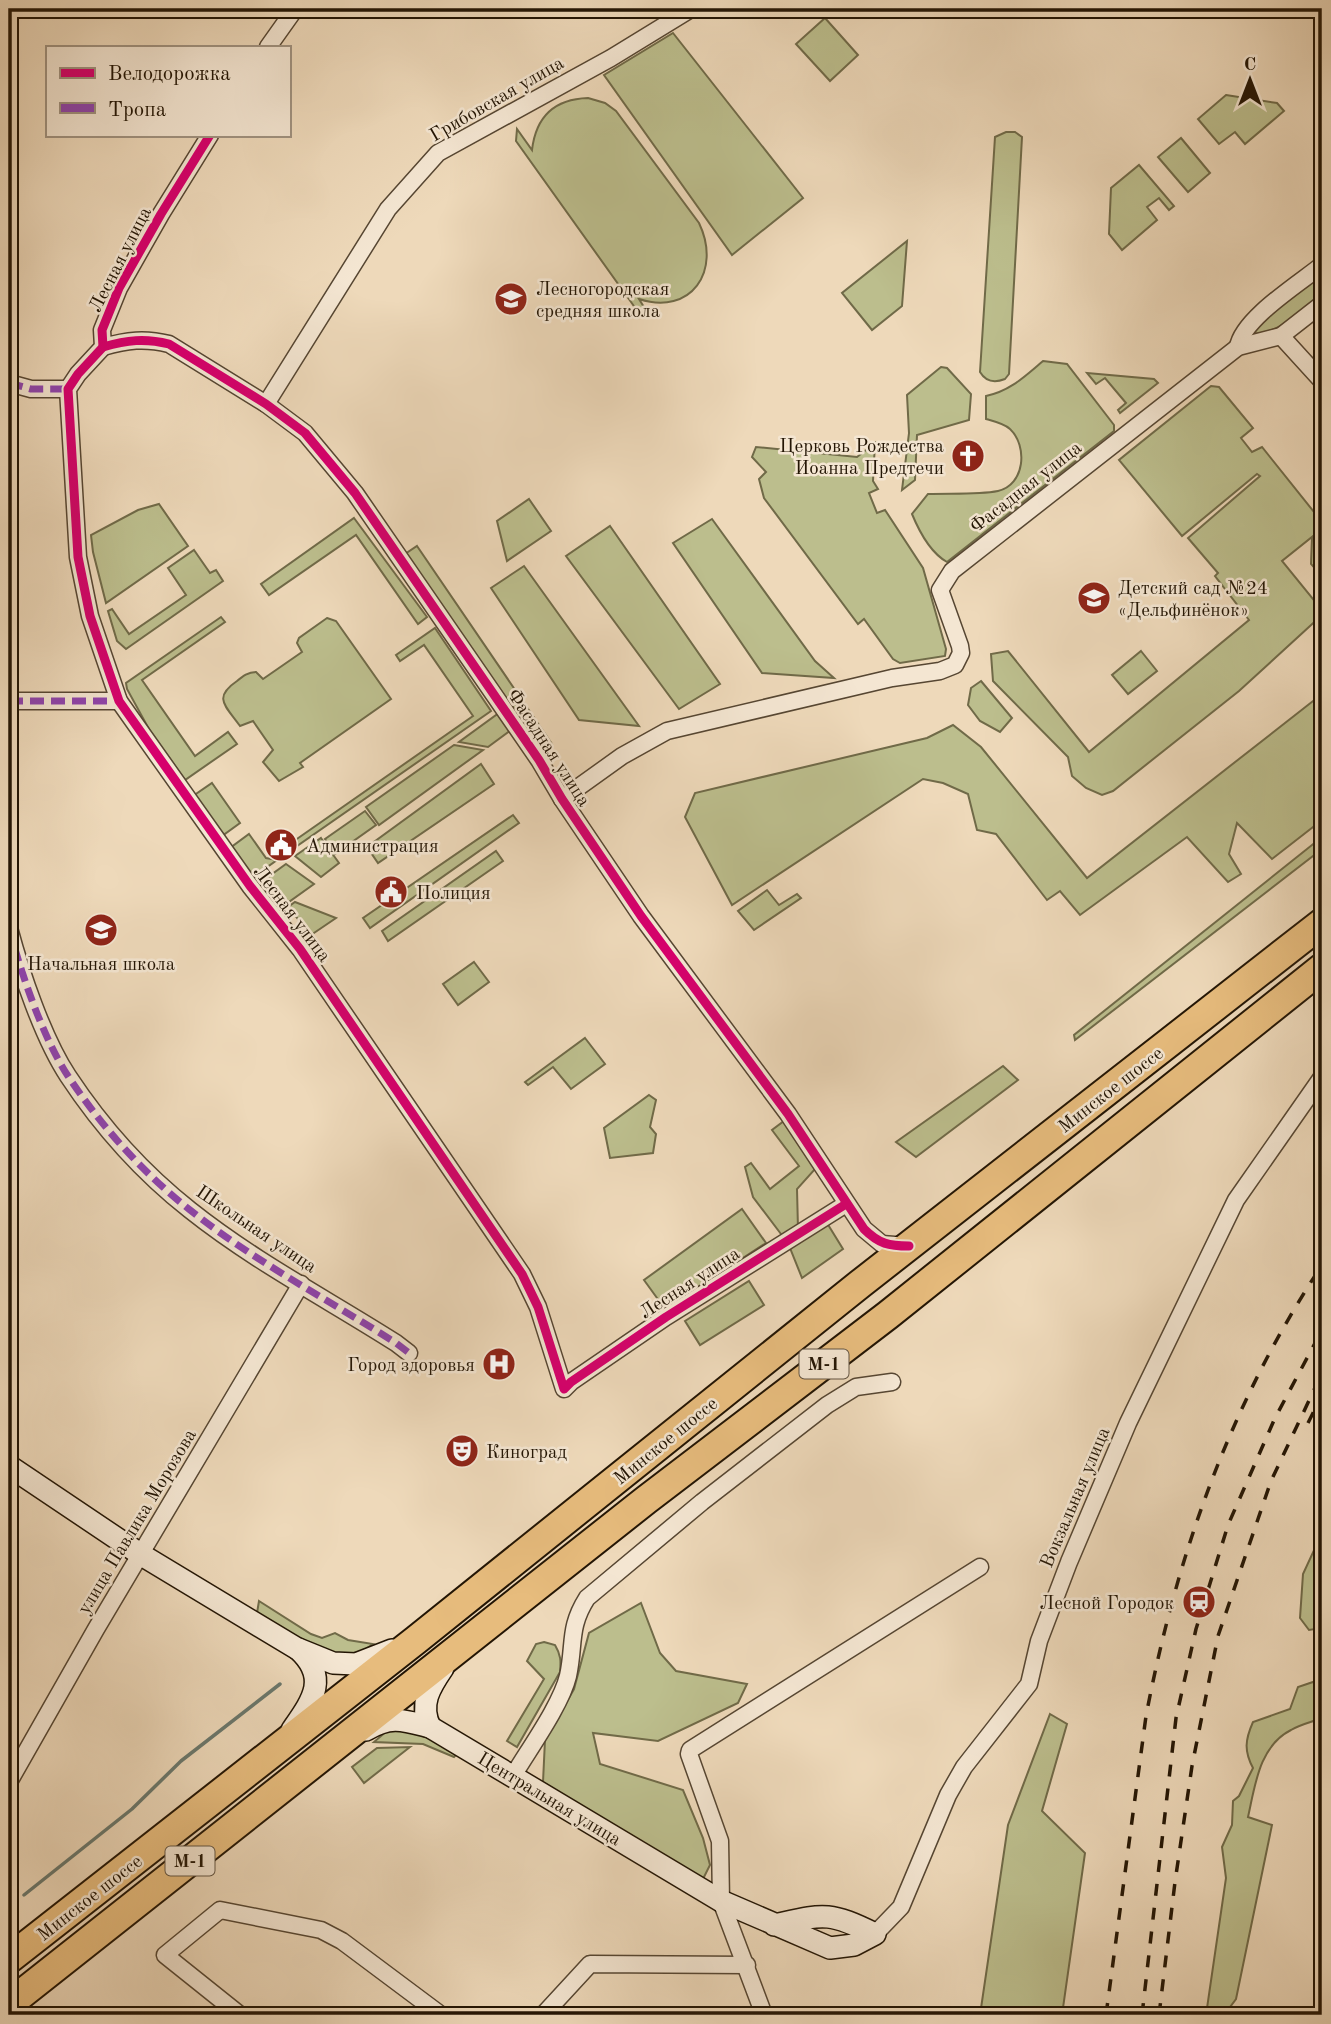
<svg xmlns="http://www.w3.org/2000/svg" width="1331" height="2024" font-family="'Old Standard TT',serif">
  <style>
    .green { fill: #bcbe8d; stroke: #706a48; stroke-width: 2 }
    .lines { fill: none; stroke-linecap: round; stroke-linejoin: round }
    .stream { stroke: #6a786d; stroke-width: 3.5 }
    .street-casing { stroke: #564632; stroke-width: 19 }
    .secondary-casing { stroke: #231504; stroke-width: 24 }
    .highway-casing { stroke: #231504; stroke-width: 32 }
    .street { stroke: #f4e6d2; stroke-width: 16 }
    .secondary { stroke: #f4e6d2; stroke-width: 21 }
    .highway { stroke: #e7bc7d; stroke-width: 28 }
    .rail { stroke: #231504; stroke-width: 3.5; stroke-dasharray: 12 12; stroke-linecap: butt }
    .quiet { stroke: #8e44ad; stroke-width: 7; stroke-dasharray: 14 7; stroke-linecap: butt }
    .cycleway-casing { stroke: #f4e6d2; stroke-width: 13 }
    .cycleway { stroke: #d6006c; stroke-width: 9 }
    .labels { text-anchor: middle; stroke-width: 5; stroke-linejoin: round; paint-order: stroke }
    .shield { fill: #f4e6d2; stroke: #625442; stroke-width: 2 }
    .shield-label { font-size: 18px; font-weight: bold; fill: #231504 }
    .street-label { font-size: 19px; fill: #231504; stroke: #f4e6d2 }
    .poi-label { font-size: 19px; fill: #231504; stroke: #f4e6d2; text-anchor: start }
  </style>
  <rect width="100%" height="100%" fill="#eed9ba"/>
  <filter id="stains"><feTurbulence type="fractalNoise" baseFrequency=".00286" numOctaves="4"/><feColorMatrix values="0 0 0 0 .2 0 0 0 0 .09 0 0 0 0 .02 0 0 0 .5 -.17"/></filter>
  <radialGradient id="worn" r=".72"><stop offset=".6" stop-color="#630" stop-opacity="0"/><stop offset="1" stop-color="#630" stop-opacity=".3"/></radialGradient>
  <!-- green -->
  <g class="green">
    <path d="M825,18L858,55L830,81L796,44Z"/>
    <path d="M673,33L803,198L732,255L604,75Z"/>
    <path d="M1226,95L1277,103L1284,111L1245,144L1235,132L1219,144L1198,119Z"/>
    <path d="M588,98L605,103L616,111L699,223C722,271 691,316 639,299L647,312L641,316L516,141L517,129L532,150C536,116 555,99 588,98Z"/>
    <path d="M1006,132H1015L1022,137L1009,374L1005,379C995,383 986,382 980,372L995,137Z"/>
    <path d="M1181,138L1210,173L1188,192L1158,157Z"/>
    <path d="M1139,165L1174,206L1169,210L1159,198L1147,207L1157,220L1122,250L1109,234L1111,188Z"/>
    <path d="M907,241L902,306L872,330L842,293Z"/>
    <path d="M1322,274V296C1308,309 1272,337 1253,333L1263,320Z"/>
    <path d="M1043,361L1067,364L1114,425V431L947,562C931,553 919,531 912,514L928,494C949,493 978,495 998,491C1025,485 1028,446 1010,429C1005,424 993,421 986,419V396C1010,391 1024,377 1043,361Z"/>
    <path d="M941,367L947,368L971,394L969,420L917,435L915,480L902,490L909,433L907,395Z"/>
    <path d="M1087,373L1154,379L1158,383L1120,413L1118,410L1126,403L1105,378L1096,384Z"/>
    <path d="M1211,386L1219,387L1253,428L1241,438L1252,452L1262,447L1322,522V571L1320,574L1311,564L1312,537L1282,561L1322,610V615L1239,691L1113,791L1102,795L1086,788L1072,776L1068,757L993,681L991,654L1008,651L1089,752L1249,620L1215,576L1218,573L1188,538L1260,476L1257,474L1182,536L1119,460Z"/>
    <path d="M875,443L873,481L878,489L869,493L877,513L885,510L923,568L946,649L945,656L900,663L893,659L864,619L858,624L764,498L759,479L766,472L752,457L756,447L857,457Z"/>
    <path d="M529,499L551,531L507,561L497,521Z"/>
    <path d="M159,504L188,546L106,603L93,552L91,535L138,510Z"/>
    <path d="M354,518L427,617L418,624L356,535L269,595L261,584Z"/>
    <path d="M712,519L815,661L834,678L762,673L673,543Z"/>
    <path d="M610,526L720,684L679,709L566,556Z"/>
    <path d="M417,546L552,744L541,752L405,554Z"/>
    <path d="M194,550L210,573L216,570L223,581L126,649L117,641L108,611L112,609L129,634L186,595L168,568Z"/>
    <path d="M524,566L639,726L579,720L491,588Z"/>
    <path d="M221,617L225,622L142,680L195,756L228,732L237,744L185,780L150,731L127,689L126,683Z"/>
    <path d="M327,618L336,621L391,699L300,763L303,767L279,781L263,762L273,750L253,721L240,726C226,706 212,698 237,681C243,676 248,672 256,672L263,679L302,652L297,643L299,638Z"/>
    <path d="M435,628L491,711L297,846L294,841L473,716L424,645L400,661L396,655Z"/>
    <path d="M1141,651L1157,671L1128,694L1112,675Z"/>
    <path d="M981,681L1012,718L1000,732L980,721L968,705L971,688Z"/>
    <path d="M1322,694V820L1272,859L1237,823L1229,854L1241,874L1228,882L1187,837L1080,915L1060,891L1047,900L996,834L977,830L968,794L943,783L923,779L732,905L685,817L695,793L927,738L953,725L981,747L1087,878Z"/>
    <path d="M503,710L515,727L488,747L459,742Z"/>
    <path d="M454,745L483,750L379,825L366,807Z"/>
    <path d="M481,764L494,784L378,863L367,847Z"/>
    <path d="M212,783L240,823L222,836L193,796Z"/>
    <path d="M365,811L376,825L335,854L325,839Z"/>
    <path d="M513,815L519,823L370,928L363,918Z"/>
    <path d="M249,834L266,858L277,860L252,878L230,848Z"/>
    <path d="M1322,837V849L1075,1040L1074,1035Z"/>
    <path d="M321,838L339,863L321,877L295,856Z"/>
    <path d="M496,851L503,861L388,941L382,931Z"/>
    <path d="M286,864L314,884L286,904L268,877Z"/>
    <path d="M767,890L779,905L797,894L801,898L754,930L738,911Z"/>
    <path d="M295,902L336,918L311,935L288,907Z"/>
    <path d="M474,962L489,982L458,1005L443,984Z"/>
    <path d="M585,1038L605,1064L571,1089L553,1067L528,1085L525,1082Z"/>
    <path d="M1003,1066L1018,1080L916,1157L896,1142Z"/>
    <path d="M649,1095L656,1100L650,1127L656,1134L653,1153L610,1158L604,1128Z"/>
    <path d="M784,1121L816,1168L797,1189L798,1229L784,1238L753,1197L745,1167L751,1163L770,1189L799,1166L772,1130Z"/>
    <path d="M742,1209L766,1243L665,1309L644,1280Z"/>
    <path d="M827,1223L843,1249L802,1278L788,1243Z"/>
    <path d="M749,1281L764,1305L700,1345L685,1321Z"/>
    <path d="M1322,1521V1628L1309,1630L1300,1618L1303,1574L1316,1546Z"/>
    <path d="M259,1601L311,1634L322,1638L335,1633L348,1640L373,1644L354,1657H329L257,1613Z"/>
    <path d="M641,1603L660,1653L676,1671L747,1684L738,1703L658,1741L593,1733L600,1764L683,1790L703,1838L710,1865L702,1881L543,1782L545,1740L574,1689L589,1633Z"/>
    <path d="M544,1642L555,1645C561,1655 561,1661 560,1672L517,1747L507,1741L544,1679L527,1661L536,1644Z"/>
    <path d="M1313,1682L1322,1692V1718C1312,1722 1301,1724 1291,1730C1259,1746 1255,1786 1248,1817L1272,1825L1236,1999L1224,2015H1206L1226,1878L1222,1847L1232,1825L1233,1801L1239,1796L1253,1768C1244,1751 1245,1740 1253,1722L1290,1709L1298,1687Z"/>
    <path d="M1050,1714L1067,1724L1042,1811L1085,1853L1062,2015H980L1008,1825Z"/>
    <path d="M414,1729L456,1755L454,1757L423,1744L374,1742L388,1730Z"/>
    <path d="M410,1747L364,1783L352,1767L377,1748Z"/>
  </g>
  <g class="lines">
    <!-- stream -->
    <path class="stream" d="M24,1895L132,1809L181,1761L280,1684"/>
    <defs>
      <g id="street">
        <path d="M268,47L295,9"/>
        <path d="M210,135L161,214L119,288L102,330L103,347L78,374L68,389L78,557L90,616L119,701L250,886L300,949L522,1274L538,1307L564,1389L571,1382L666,1317L846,1204"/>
        <path d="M1281,336L1322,381"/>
        <path d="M103,347C127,340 145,338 169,344L266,404L305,433L355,493L539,760L562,799L641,916L788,1114L864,1229L882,1244L907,1246"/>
        <path d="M1238,347C1242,319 1300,283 1322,265"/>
        <path d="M9,383L31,389H68"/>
        <path d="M266,404L388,209L438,153L611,58L691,9"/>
        <path d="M9,701H119"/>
        <path d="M562,799L622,756L667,731L892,678L940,671L955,665L961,653L960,646L940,590L952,571L1238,347L1281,336L1322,304"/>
        <path d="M9,928C21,973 43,1038 68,1076C101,1126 143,1173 190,1210C254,1261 327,1299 396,1343L409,1353"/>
        <path d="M513,1776C529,1749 561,1705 568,1676C575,1644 568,1628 587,1598L702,1502L827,1405L856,1387L892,1382"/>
        <path d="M9,1782L96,1629L301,1284"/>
        <path d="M875,1934L901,1907L948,1795L964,1767L1029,1684L1039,1641L1069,1562L1128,1423L1236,1200L1322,1077"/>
        <path d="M240,2015L165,1955L220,1910L321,1930L342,1941L441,2015"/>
        <path d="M543,2015L590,1964L747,1965"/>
        <path d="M764,2015L721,1901L720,1841L689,1754L690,1750L980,1567"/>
      </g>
      <g id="secondary">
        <path d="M9,1466L140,1554L296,1648L333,1663L356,1664L392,1650"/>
        <path d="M430,1727C419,1704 430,1687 443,1668"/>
        <path d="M292,1730C312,1701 330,1678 298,1649"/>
        <path d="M366,1730C391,1715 403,1720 430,1727L721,1901L830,1948L854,1945L875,1934C828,1911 824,1914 774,1925"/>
      </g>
      <g id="highway">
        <path d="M9,1959L416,1640L860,1284L1322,923"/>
        <path d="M9,2004L646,1500L888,1315L1322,968"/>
      </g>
    </defs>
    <!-- street casing -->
    <use href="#street" class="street-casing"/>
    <!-- secondary casing -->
    <use href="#secondary" class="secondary-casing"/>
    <!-- highway casing -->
    <use href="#highway" class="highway-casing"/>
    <!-- street -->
    <use href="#street" class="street"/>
    <!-- secondary -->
    <use href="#secondary" class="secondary"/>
    <!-- highway -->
    <use href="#highway" class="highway"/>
    <!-- rail -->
    <g class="rail">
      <path d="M1308,1423L1322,1395"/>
      <path d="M1106,2015L1146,1716C1177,1554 1230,1404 1322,1265"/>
      <path d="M1142,2015L1176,1718L1196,1629L1228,1525L1275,1418L1322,1330"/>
      <path d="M1159,2015L1175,1882L1192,1766L1218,1636L1271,1481L1322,1373"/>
    </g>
    <!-- quiet -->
    <g class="quiet">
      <path d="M9,383L31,389H68V393"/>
      <path d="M9,701H119L117,696"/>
      <path d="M9,928C21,973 43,1038 68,1076C101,1126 143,1173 190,1210C254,1261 327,1299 396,1343L409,1353"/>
    </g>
    <defs>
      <g id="cycleway">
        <path d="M210,135L161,214L119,288L102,330L103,347L78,374L68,389L78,557L90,616L119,701L250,886L300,949L522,1274L538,1307L564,1389L571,1382L666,1317L846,1204"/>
        <path d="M103,347C127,340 145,338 169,344L266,404L305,433L355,493L539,760L562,799L641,916L788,1114L864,1229C879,1244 889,1246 909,1246"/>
      </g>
    </defs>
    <!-- cycleway casing -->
    <use href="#cycleway" class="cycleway-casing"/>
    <!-- cycleway -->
    <use href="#cycleway" class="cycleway"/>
  </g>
  <!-- icons -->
  <defs>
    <symbol id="school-disc" viewBox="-11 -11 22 22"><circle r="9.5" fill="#8f2418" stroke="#f4e6d2"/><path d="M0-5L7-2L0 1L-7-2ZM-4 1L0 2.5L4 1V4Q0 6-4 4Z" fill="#fff"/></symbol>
    <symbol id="church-disc" viewBox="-11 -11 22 22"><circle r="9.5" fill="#8f2418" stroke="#f4e6d2"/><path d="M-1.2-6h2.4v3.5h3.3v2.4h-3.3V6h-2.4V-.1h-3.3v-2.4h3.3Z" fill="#fff"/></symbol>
    <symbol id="civic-disc" viewBox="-11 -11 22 22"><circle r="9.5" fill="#8f2418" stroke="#f4e6d2"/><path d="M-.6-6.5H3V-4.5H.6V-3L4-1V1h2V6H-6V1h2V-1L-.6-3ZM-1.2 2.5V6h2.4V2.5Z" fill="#fff"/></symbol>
    <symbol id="hospital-disc" viewBox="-11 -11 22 22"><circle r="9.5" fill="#8f2418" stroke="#f4e6d2"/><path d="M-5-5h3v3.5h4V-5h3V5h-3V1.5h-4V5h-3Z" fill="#fff"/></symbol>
    <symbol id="theatre-disc" viewBox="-11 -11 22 22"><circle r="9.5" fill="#8f2418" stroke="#f4e6d2"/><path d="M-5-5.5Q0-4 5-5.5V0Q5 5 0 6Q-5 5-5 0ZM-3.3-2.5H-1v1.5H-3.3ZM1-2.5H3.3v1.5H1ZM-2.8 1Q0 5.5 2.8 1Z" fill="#fff"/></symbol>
    <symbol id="station-disc" viewBox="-11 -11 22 22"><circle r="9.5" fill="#8f2418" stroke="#f4e6d2"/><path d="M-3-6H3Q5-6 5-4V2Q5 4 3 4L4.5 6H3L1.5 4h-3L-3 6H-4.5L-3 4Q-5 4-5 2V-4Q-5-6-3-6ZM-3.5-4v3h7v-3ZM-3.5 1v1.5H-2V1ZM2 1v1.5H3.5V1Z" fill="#fff"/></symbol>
  </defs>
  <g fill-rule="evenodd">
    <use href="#school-disc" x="492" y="280" width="38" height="38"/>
    <use href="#church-disc" x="949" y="437" width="38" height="38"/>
    <use href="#school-disc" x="1075" y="579" width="38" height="38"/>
    <use href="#civic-disc" x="262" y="826" width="38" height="38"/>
    <use href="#civic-disc" x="372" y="873" width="38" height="38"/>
    <use href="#school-disc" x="82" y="911" width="38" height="38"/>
    <use href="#hospital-disc" x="480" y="1345" width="38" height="38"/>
    <use href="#theatre-disc" x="443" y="1432" width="38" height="38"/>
    <use href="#station-disc" x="1180" y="1583" width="38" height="38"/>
  </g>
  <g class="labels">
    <!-- shield labels -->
    <g class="shield">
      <rect x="799.5" y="1349.5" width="49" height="29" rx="5"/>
      <rect x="165.5" y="1846.5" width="49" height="29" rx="5"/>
    </g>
    <g class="shield-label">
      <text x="824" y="1370">М-1</text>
      <text x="190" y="1867">М-1</text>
    </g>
    <!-- street labels -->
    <g class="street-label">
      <text transform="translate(496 98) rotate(-30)" y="7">Грибовская улица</text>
      <text transform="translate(119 259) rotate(-63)" y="7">Лесная улица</text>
      <text transform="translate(1025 486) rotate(-38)" y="7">Фасадная улица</text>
      <text transform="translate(550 747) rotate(57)" y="7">Фасадная улица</text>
      <text transform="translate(293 913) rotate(53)" y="7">Лесная улица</text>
      <text transform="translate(1110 1089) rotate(-38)" y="7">Минское шоссе</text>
      <text transform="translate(257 1228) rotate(34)" y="7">Школьная улица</text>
      <text transform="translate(689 1282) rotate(-33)" y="7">Лесная улица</text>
      <text transform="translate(665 1440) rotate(-39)" y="7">Минское шоссе</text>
      <text transform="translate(1074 1497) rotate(-67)" y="7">Вокзальная улица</text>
      <text transform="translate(136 1521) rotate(-59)" y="7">улица Павлика Морозова</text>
      <text transform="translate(550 1798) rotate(31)" y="7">Центральная улица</text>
      <text transform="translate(89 1897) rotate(-38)" y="7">Минское шоссе</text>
    </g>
    <!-- poi labels -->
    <g class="poi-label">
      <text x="536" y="295">Лесногородская<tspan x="536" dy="22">средняя школа</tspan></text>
      <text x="944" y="452" text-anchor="end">Церковь Рождества<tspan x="944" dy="22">Иоанна Предтечи</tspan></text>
      <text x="1118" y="594">Детский сад №24<tspan x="1118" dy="22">«Дельфинёнок»</tspan></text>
      <text x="306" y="852">Администрация</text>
      <text x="416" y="899">Полиция</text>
      <text x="101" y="970" text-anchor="middle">Начальная школа</text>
      <text x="475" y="1371" text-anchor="end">Город здоровья</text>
      <text x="486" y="1458">Киноград</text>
      <text x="1174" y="1609" text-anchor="end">Лесной Городок</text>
    </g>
  </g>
  <!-- margin -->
  <rect width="1331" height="2024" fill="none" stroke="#eed9ba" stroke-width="35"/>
  <rect x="10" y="10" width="1310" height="2003" fill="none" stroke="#231504" stroke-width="3.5"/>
  <rect x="18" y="18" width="1296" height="1989" fill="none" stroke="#231504" stroke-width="2"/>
  <!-- legend -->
  <rect x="46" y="46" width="245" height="91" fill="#f4e6d2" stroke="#a09280" stroke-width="2"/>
  <rect x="60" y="68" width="35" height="10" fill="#d6006c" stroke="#a09280" stroke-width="2"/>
  <text x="108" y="80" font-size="21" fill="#231504">Велодорожка</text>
  <rect x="60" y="103" width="35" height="10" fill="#8e44ad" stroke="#a09280" stroke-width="2"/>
  <text x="108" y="116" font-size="21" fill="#231504">Тропа</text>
  <!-- north arrow -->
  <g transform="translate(1250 80)" stroke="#f4e6d2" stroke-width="5" paint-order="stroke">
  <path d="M0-5L12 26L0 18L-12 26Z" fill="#231504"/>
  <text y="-10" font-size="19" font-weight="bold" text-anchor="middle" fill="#231504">С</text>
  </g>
  <rect width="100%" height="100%" filter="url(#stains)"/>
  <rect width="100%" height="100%" fill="url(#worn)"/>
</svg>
